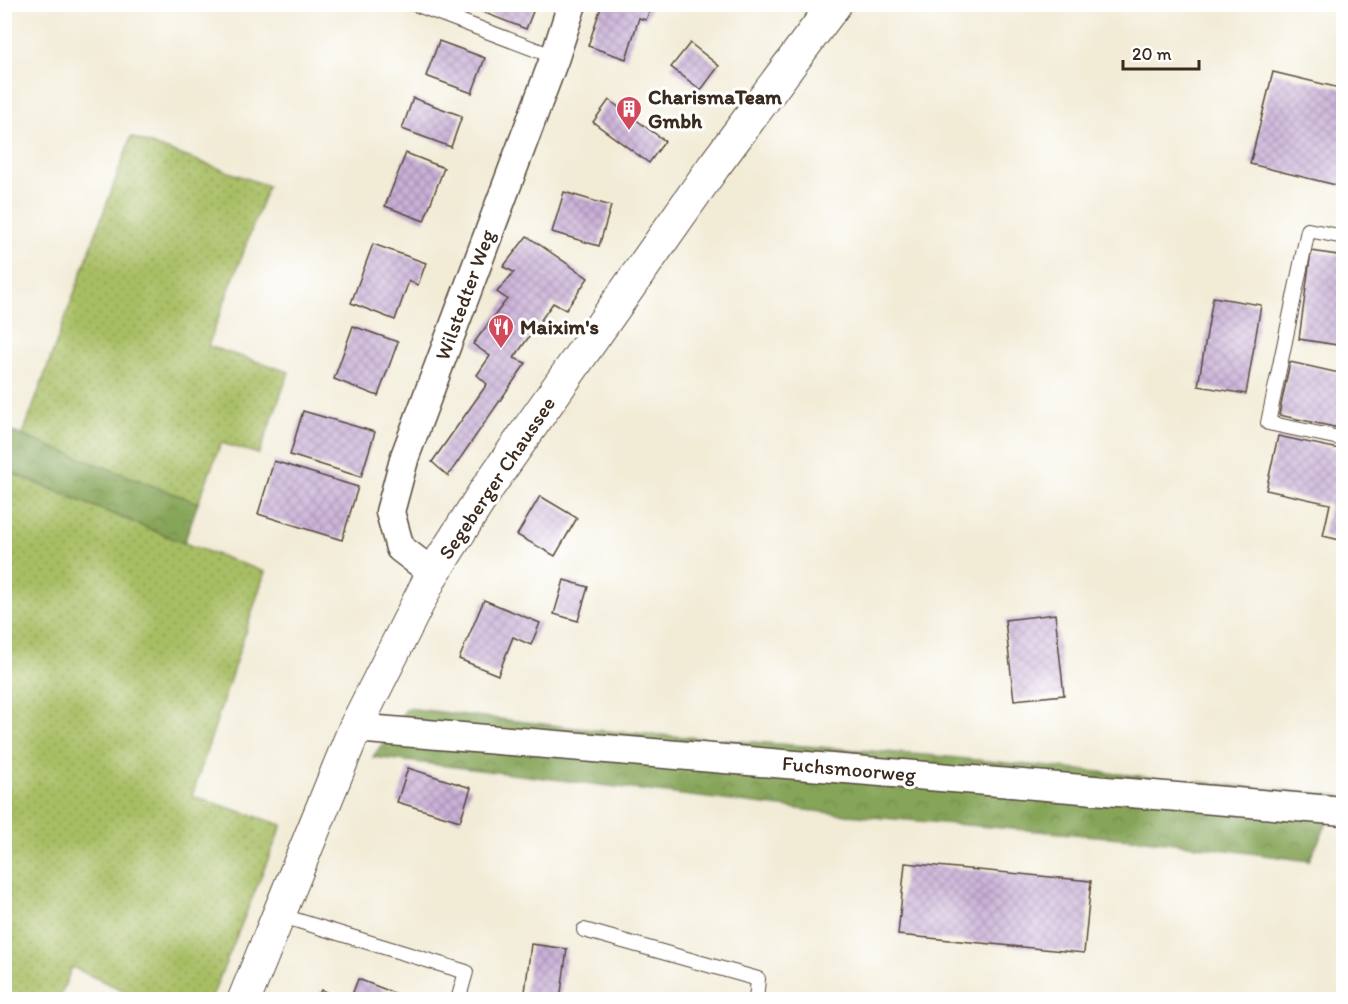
<svg xmlns="http://www.w3.org/2000/svg" width="1348" height="1004" font-family="Itim,sans-serif">
  <style>
    .grass { fill: url(#grass-dots); stroke: #727440; stroke-width: 1.5 }
    .forest { fill: url(#forest-crowns); stroke: #60683c; stroke-width: 1.5 }
    .building { fill: url(#building-cross-hatch) }
    .lines { fill: none; stroke-linecap: round; stroke-linejoin: round }
    .lane-casing { stroke: #56473a; stroke-width: 16 }
    .street-casing { stroke: #56473a; stroke-width: 31 }
    .primary-casing { stroke: #56473a; stroke-width: 35 }
    .lane { stroke: #fff; stroke-width: 14 }
    .street { stroke: #fff; stroke-width: 28 }
    .primary { stroke: #fff; stroke-width: 33 }
    .labels { text-anchor: middle; stroke-width: 6; stroke-linejoin: round; paint-order: stroke }
    .poi-label { font-size: 21px; font-weight: bold; fill: #3b2a1e; stroke: #fff; text-anchor: start }
    .street-label { font-size: 21px; fill: #3b2a1e; stroke: #fff }
  </style>
  <defs>
    <pattern id="grass-dots" width="8" height="8" patternUnits="userSpaceOnUse" patternTransform="scale(1.5)"><rect width="8" height="8" fill="#a8be63"/><path d="M2 2h.1M6 6h.1" fill="none" stroke="#8a9b51" stroke-width="1.8" stroke-linecap="round"/></pattern>
    <pattern id="forest-crowns" width="20" height="18" patternUnits="userSpaceOnUse" patternTransform="scale(1.5)"><rect width="20" height="18" fill="#86a559"/><path d="M2 6a3 3 0 1 1 6 0M12 15a3 3 0 1 1 6 0" fill="none" stroke="#6f8749"/></pattern>
    <pattern id="building-cross-hatch" width="8" height="8" patternUnits="userSpaceOnUse" patternTransform="scale(1.5)"><rect width="8" height="8" fill="#c9b0d7"/><path d="M0 0l8 8M0 8l8-8" fill="none" stroke="#a48fae"/></pattern>
  </defs>
  <rect width="100%" height="100%" fill="#fff"/>
  <filter id="ink" filterUnits="userSpaceOnUse"><feTurbulence type="fractalNoise" baseFrequency=".0167" numOctaves="2"/><feDisplacementMap in="SourceGraphic" scale="12" xChannelSelector="R" yChannelSelector="G"/><feConvolveMatrix kernelMatrix="1 2 1 2 8 2 1 2 1" color-interpolation-filters="sRGB"/></filter>
  <filter id="wash" filterUnits="userSpaceOnUse"><feTurbulence type="fractalNoise" baseFrequency=".008" numOctaves="4" result="noise"/><feDisplacementMap in="SourceGraphic" scale="24" xChannelSelector="R" yChannelSelector="G"/><feGaussianBlur stdDeviation="1.35" result="paint"/><feColorMatrix in="noise" values="0 0 0 0 0 0 0 0 0 0 0 0 0 0 0 0 0 1.4 0 .05"/><feComposite in="paint" operator="in"/></filter>
  <g filter="url(#wash)">
    <rect width="100%" height="100%" fill="#f2ecd7"/>
    <!-- grass -->
    <g class="grass">
      <path d="M131,137L268,186L208,346L289,372L259,454L221,443L198,503L22,437Z"/>
      <path d="M4,470L184,543L265,572L192,796L282,825L211,999H142L72,967L59,999H5Z"/>
    </g>
    <!-- forest -->
    <g class="forest">
      <path d="M5,429L198,503L184,543L5,470Z"/>
      <path d="M407,708L593,730L938,756L1340,796L1309,861L1167,842L847,815L373,757Z"/>
    </g>
    <g id="blocks">
      <!-- building -->
      <g class="building">
        <path d="M462,4H536L526,29Z"/>
        <path d="M602,4H652L646,20L639,18L626,59L588,46Z"/>
        <path d="M439,41L485,58L472,93L426,76Z"/>
        <path d="M690,43L719,66L701,90L671,67Z"/>
        <path d="M1273,72L1344,89V187L1250,164Z"/>
        <path d="M413,98L462,116L451,147L402,129Z"/>
        <path d="M609,100L665,141L649,163L593,122Z"/>
        <path d="M406,153L444,168L424,221L385,206Z"/>
        <path d="M564,192L611,206L599,246L552,232Z"/>
        <path d="M527,236L588,278L566,310L553,303L514,358L526,363L448,476L432,462L487,384L477,375L490,356L473,344L507,299L497,292L514,272L503,267Z"/>
        <path d="M373,244L426,263L418,285L409,281L395,320L351,303Z"/>
        <path d="M1311,251L1344,256V346L1299,339Z"/>
        <path d="M1213,297L1261,305L1246,394L1198,386Z"/>
        <path d="M353,326L398,342L378,396L334,379Z"/>
        <path d="M1290,362L1344,374V407L1339,428L1279,415Z"/>
        <path d="M303,411L375,432L361,477L290,455Z"/>
        <path d="M1278,436L1344,450V541L1323,536L1330,504L1266,490Z"/>
        <path d="M274,461L358,487L342,540L258,514Z"/>
        <path d="M540,496L577,518L555,556L517,535Z"/>
        <path d="M564,580L588,587L578,621L554,614Z"/>
        <path d="M484,600L540,623L531,645L513,637L498,675L459,659Z"/>
        <path d="M1055,614L1064,695L1014,700L1005,620Z"/>
        <path d="M408,768L471,788L460,821L397,802Z"/>
        <path d="M905,863L1091,881L1084,953L898,935Z"/>
        <path d="M531,944L567,949L560,1000H524Z"/>
        <path d="M358,979L410,999V1000H350Z"/>
        <path d="M321,990L342,999V1000H317Z"/>
      </g>
    </g>
  </g>
  <g filter="url(#ink)">
    <use href="#blocks" fill-opacity="0" stroke="#56473a" stroke-width="1.5"/>
    <g class="lines">
      <defs>
        <g id="lane">
          <path d="M415,4L555,57"/>
          <path d="M1344,237L1308,230L1268,423L1344,439"/>
          <path d="M279,915L466,972L458,1000"/>
          <path d="M584,930L758,979L756,1000"/>
        </g>
        <g id="street">
          <path d="M433,573L400,548L390,512L405,456L555,57L572,4"/>
          <path d="M355,728L1344,811"/>
        </g>
        <path id="primary" d="M244,1000L355,728L433,573L488,487L714,166L835,4"/>
      </defs>
      <!-- lane casing -->
      <use href="#lane" class="lane-casing"/>
      <!-- street casing -->
      <use href="#street" class="street-casing"/>
      <!-- primary casing -->
      <use href="#primary" class="primary-casing"/>
      <!-- lane -->
      <use href="#lane" class="lane"/>
      <!-- street -->
      <use href="#street" class="street"/>
      <!-- primary -->
      <use href="#primary" class="primary"/>
    </g>
  </g>
  <!-- icons -->
  <defs>
    <symbol id="building-pin" viewBox="-11 -11 22 30"><path d="M0 17L-7.5 6A9.5 9.5 0 1 1 7.5 6Z" fill="#d1495b" stroke="#fff"/><path d="M-4-6H4V6H1V3H-1V6H-4ZM-2.5-4.3h1.7v1.8h-1.7ZM.8-4.3h1.7v1.8H.8ZM-2.5-1h1.7V.8h-1.7ZM.8-1h1.7V.8H.8Z" fill="#fff"/></symbol>
    <symbol id="restaurant-pin" viewBox="-11 -11 22 30"><path d="M0 17L-7.5 6A9.5 9.5 0 1 1 7.5 6Z" fill="#d1495b" stroke="#fff"/><path d="M-5-6h1v4h1v-4h1v4h1v-4h1v5L-1.5 .5V6h-2V.5L-5-1ZM5-6V6H3V1.5H1.5Q1.5-4 5-6Z" fill="#fff"/></symbol>
  </defs>
  <g fill-rule="evenodd">
    <use href="#building-pin" x="614" y="94" width="30" height="40"/>
    <use href="#restaurant-pin" x="486" y="312" width="30" height="40"/>
  </g>
  <g class="labels">
    <!-- poi labels -->
    <g class="poi-label">
      <text x="648" y="104">CharismaTeam<tspan x="648" dy="24">Gmbh</tspan></text>
      <text x="520" y="334">Maixim's</text>
    </g>
    <!-- street labels -->
    <g class="street-label">
      <text transform="translate(465 295) rotate(-70)" y="7">Wilstedter Weg</text>
      <text transform="translate(497 478) rotate(-56)" y="7">Segeberger Chaussee</text>
      <text transform="translate(849 769) rotate(5)" y="7">Fuchsmoorweg</text>
    </g>
  </g>
  <!-- margin -->
  <rect width="1348" height="1004" fill="none" stroke="#fff" stroke-width="24"/>
  <!-- scale -->
  <path d="M1123 60v9h76v-9" fill="none" stroke="#3b2a1e" stroke-width="3"/>
  <text x="1132" y="60" font-size="18" fill="#3b2a1e" stroke="#ffffff" stroke-width="4.5" paint-order="stroke">20 m</text>
</svg>
